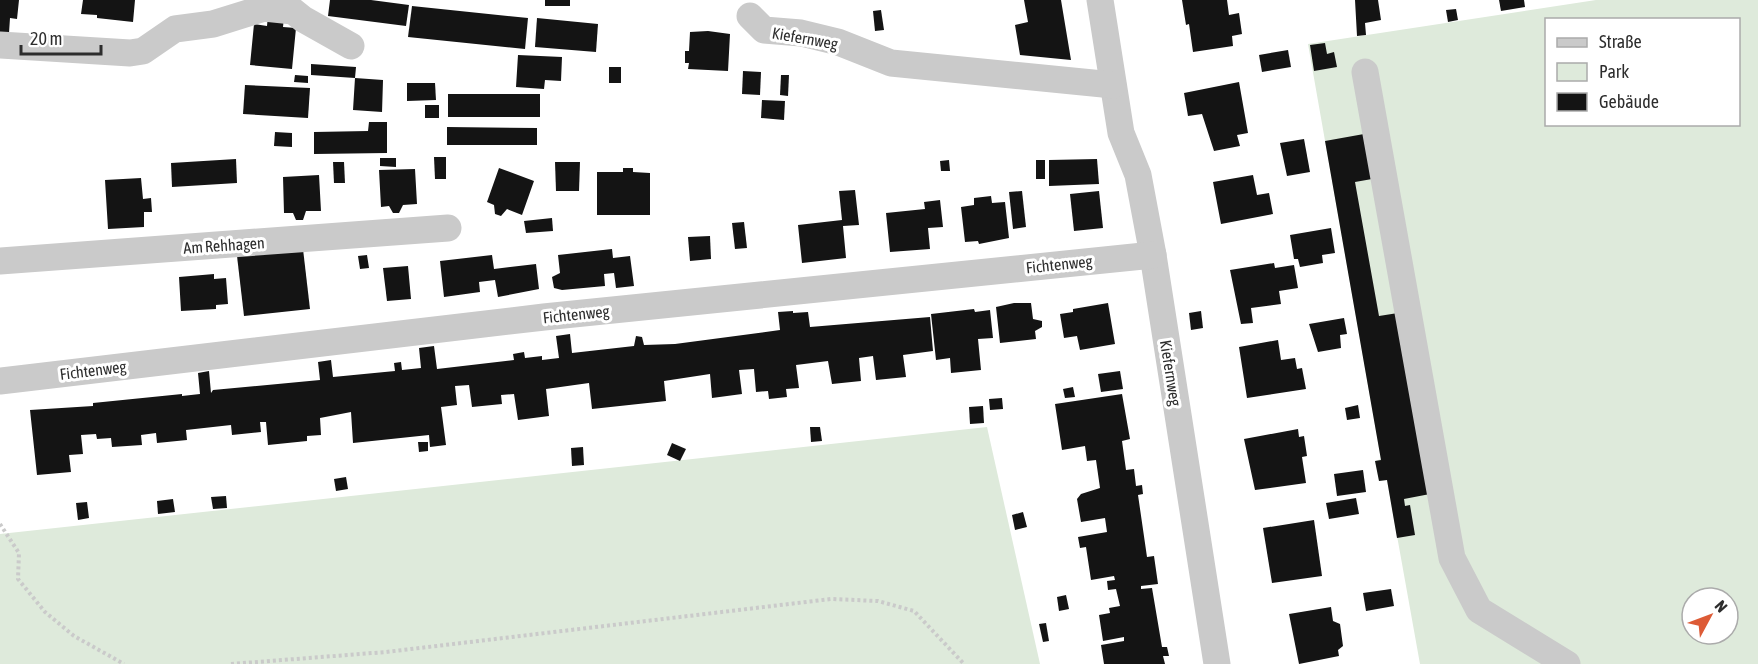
<svg xmlns="http://www.w3.org/2000/svg" width="1758" height="664" font-family="'Asap Condensed',sans-serif">
  <style>
    .green { fill: #deeadb; fill-rule: evenodd }
    .building { fill: #141414 }
    .lines { fill: none; stroke-linecap: round; stroke-linejoin: round }
    .path { stroke: #cacaca; stroke-width: 4; stroke-dasharray: 3 3; stroke-linecap: butt }
    .minor { stroke: #cacaca; stroke-width: 27 }
    .labels { text-anchor: middle; stroke-width: 6; stroke-linejoin: round; paint-order: stroke }
    .street-label { font-size: 16px; fill: #2d2d2d; stroke: #fff }
  </style>
  <rect width="100%" height="100%" fill="#fff"/>
  <!-- green -->
  <g class="green">
    <path d="M1596,0H1758V664H1420L1387,480L1379,481L1375,461L1381,459L1308,44ZM1546,20H1738V124H1546ZM1692,598H1728V634H1692Z"/>
    <path d="M987,427L1040,664H0V534Z"/>
  </g>
  <!-- building -->
  <g class="building">
    <path d="M0,0H19L17,19L10,18L9,33H0Z"/>
    <path d="M83,0H135L133,22L97,18V15L81,14Z"/>
    <path d="M330,0H371L409,5L406,26L328,16Z"/>
    <rect x="545" y="0" width="25" height="6"/>
    <path d="M1024,0H1061L1071,60L1020,55L1015,25L1028,22Z"/>
    <path d="M1182,0H1227L1229,15L1239,13L1242,34L1232,36L1233,46L1193,52L1189,24L1186,25Z"/>
    <path d="M1355,0H1378L1381,20L1365,23L1366,35L1357,36Z"/>
    <path d="M1499,0H1524L1525,7L1501,11Z"/>
    <path d="M412,6L528,18L525,49L408,37Z"/>
    <path d="M1456,9L1458,20L1448,22L1446,10Z"/>
    <path d="M881,10L884,30L875,31L873,11Z"/>
    <path d="M268,15L284,17L283,27L296,28L292,69L250,65L254,24L267,26Z"/>
    <path d="M537,18L598,24L596,52L535,47Z"/>
    <path d="M708,31L730,34L728,71L688,69L689,63H685V51H689L690,32Z"/>
    <path d="M1325,43L1327,54L1334,52L1337,67L1314,71L1310,45Z"/>
    <path d="M1288,50L1291,67L1262,72L1259,55Z"/>
    <path d="M518,55L562,57L561,81L545,80L544,89L516,87Z"/>
    <path d="M311,64L356,67L355,78L311,75Z"/>
    <rect x="609" y="67" width="12" height="16"/>
    <path d="M743,71L761,72L760,95L742,94Z"/>
    <path d="M295,75L308,76V83L294,82Z"/>
    <path d="M781,75H789L788,96L780,95Z"/>
    <path d="M355,78L383,80L382,112L353,110Z"/>
    <path d="M1239,82L1248,133L1237,135L1240,146L1214,151L1202,114L1188,116L1184,93Z"/>
    <path d="M407,83H435L436,100L407,101Z"/>
    <path d="M245,85L310,88L308,118L243,114Z"/>
    <rect x="448" y="94" width="92" height="23"/>
    <path d="M762,100L785,101L784,120L761,118Z"/>
    <rect x="425" y="105" width="14" height="13"/>
    <path d="M369,122H387V153L314,154V132L368,131Z"/>
    <path d="M447,127L537,128V145H447Z"/>
    <path d="M275,132L292,133V147L274,146Z"/>
    <path d="M1364,134L1372,179L1355,182L1379,316L1398,313L1430,494L1404,499L1405,506L1410,505L1415,535L1397,538L1387,480L1379,481L1375,461L1381,460L1325,141Z"/>
    <path d="M1304,139L1310,172L1287,176L1280,143Z"/>
    <path d="M434,157H446V179H435Z"/>
    <path d="M380,158H396V167L380,166Z"/>
    <path d="M236,159L237,183L172,187L171,163Z"/>
    <path d="M1097,159L1099,184L1049,186V160Z"/>
    <path d="M949,160L950,171H941L940,161Z"/>
    <rect x="1036" y="160" width="9" height="19"/>
    <path d="M333,162H344L345,183H334Z"/>
    <path d="M555,162H580L579,191H556Z"/>
    <path d="M499,168L534,181L522,215L507,209L501,216L495,214L494,205L487,202Z"/>
    <path d="M623,168H633V172L650,173V215H597V172H623Z"/>
    <path d="M415,169L417,204L403,205L399,213H393L389,206L381,207L379,170Z"/>
    <path d="M319,175L321,211H306L303,220H296L293,213H284L283,177Z"/>
    <path d="M1253,175L1257,195L1269,193L1273,214L1221,224L1213,182Z"/>
    <path d="M141,178L143,199L151,198L152,212H144V227L108,229L105,180Z"/>
    <path d="M855,190L859,225L843,226L846,258L802,263L798,225L842,220L839,191Z"/>
    <path d="M1022,191L1026,227L1013,229L1009,192Z"/>
    <path d="M1099,191L1103,228L1074,231L1070,194Z"/>
    <path d="M991,196L992,203L1005,202L1009,238L979,244L978,241L965,242L961,207L974,205V198Z"/>
    <path d="M940,200L943,227L928,228L930,249L890,252L886,213L925,209L924,202Z"/>
    <path d="M552,218L553,231L526,233L524,221Z"/>
    <path d="M744,222L747,248L735,249L732,223Z"/>
    <path d="M1331,228L1335,253L1322,255L1323,263L1300,267L1298,259H1294L1290,235Z"/>
    <path d="M710,236L711,259L690,261L688,237Z"/>
    <path d="M303,249L310,309L244,316L237,256Z"/>
    <path d="M612,249L613,258L630,256L634,286L616,288L614,273L604,274L605,286L562,290L554,288L552,277L560,273L558,255Z"/>
    <path d="M367,255L369,268L360,269L358,256Z"/>
    <path d="M492,255L494,269L536,264L539,289L498,297L495,280L479,282L480,292L444,297L440,261Z"/>
    <path d="M1274,263L1275,268L1294,265L1298,288L1279,291L1281,304L1251,308L1253,323L1241,324L1230,270Z"/>
    <path d="M408,266L411,299L387,301L383,268Z"/>
    <path d="M214,274V279L226,278L228,304L216,305V309L181,311L179,277Z"/>
    <path d="M1014,303H1031L1033,319L1042,321V327L1035,331L1036,339L1000,343L996,307Z"/>
    <path d="M1108,303L1115,344L1080,350L1077,336L1064,338L1060,314L1073,312V309Z"/>
    <path d="M974,309L975,312L990,310L993,338L978,339L981,370L951,373L950,358L936,360L931,314Z"/>
    <path d="M793,311V313L808,312L810,327L930,317L933,351L903,355L906,377L876,380L873,356L859,358L861,381L832,384L828,361L796,365L799,388L786,389L787,397L769,399L768,391L756,392L754,369L739,370L742,394L712,398L710,374L664,381L666,401L592,409L589,383L546,389L549,416L518,420L514,394L501,395L502,404L472,407L469,385L455,386L457,405L441,407L446,445L430,447L429,435L353,443L351,412L320,418L321,435L307,436V441L268,445L266,422H260L261,432L232,435L231,425L186,430L187,440L157,443L156,433L141,435L142,445L112,447L111,438L97,439L96,434L81,435L83,454L69,455L71,472L37,475L30,410L93,406V403L182,394V396L200,394L198,373L209,371L211,393L213,390L320,380L318,362L331,360L333,377L395,371L394,363L401,362L402,370L421,368L419,348L434,346L437,369L514,360L513,354L524,352L525,358L542,356V360L559,358L556,336L570,334L572,353L634,346L636,336L642,337L644,345L675,344L780,330L778,312Z"/>
    <path d="M1201,311L1203,328L1191,330L1189,313Z"/>
    <path d="M1344,318L1347,334L1340,335L1341,348L1318,352L1309,324Z"/>
    <path d="M1278,340L1281,360L1295,358L1297,369L1302,368L1306,389L1247,398L1239,347Z"/>
    <path d="M1120,371L1123,389L1101,392L1098,374Z"/>
    <path d="M1073,387L1075,397L1065,398L1063,389Z"/>
    <path d="M1122,394L1130,439L1122,441L1126,470L1134,469L1136,486L1142,485L1143,494L1138,495L1147,557L1154,556L1158,584L1141,586V589L1152,588L1162,647H1167L1169,656H1163L1165,664H1104L1101,645L1124,641V637L1103,641L1099,615L1110,613L1109,608L1120,606L1116,589L1108,590L1107,581L1115,580L1114,576L1091,580L1086,547L1080,548L1078,537L1107,532L1105,518L1081,522L1077,499L1081,494L1100,488L1096,460L1087,461L1085,446L1062,450L1055,404Z"/>
    <path d="M1002,398L1003,409L990,410L989,399Z"/>
    <path d="M1358,405L1360,418L1347,420L1345,408Z"/>
    <path d="M983,406L984,423L970,424L969,407Z"/>
    <path d="M810,427H820L822,441L811,442Z"/>
    <path d="M1298,429L1299,437L1304,436L1307,456L1302,457L1306,483L1255,490L1244,439Z"/>
    <path d="M418,442H428V451L419,452Z"/>
    <path d="M672,443L686,449L680,461L667,455Z"/>
    <path d="M583,447L584,465L572,466L571,448Z"/>
    <path d="M1363,470L1366,492L1337,496L1334,474Z"/>
    <path d="M346,477L348,489L336,491L334,479Z"/>
    <path d="M226,496L227,508L213,509L211,497Z"/>
    <path d="M1356,498L1359,514L1329,519L1326,503Z"/>
    <path d="M173,499L175,512L158,514L157,501Z"/>
    <path d="M87,502L89,518L78,520L76,503Z"/>
    <path d="M1023,512L1027,527L1015,530L1012,515Z"/>
    <path d="M1314,520L1322,576L1272,583L1263,528Z"/>
    <path d="M1391,589L1394,606L1366,611L1363,593Z"/>
    <path d="M1066,595L1069,609L1059,611L1057,597Z"/>
    <path d="M1331,607L1333,621L1340,624L1343,646L1338,650L1339,656L1299,664L1289,614Z"/>
    <path d="M1046,623L1049,641L1043,642L1039,624Z"/>
  </g>
  <g class="lines">
    <!-- path -->
    <g class="path">
      <path d="M0,524L19,553L18,579L45,612L74,636L124,664"/>
      <path d="M231,664L386,652L831,599L878,601L914,611L964,664"/>
    </g>
    <!-- minor -->
    <g class="minor">
      <path d="M1100,0L1121,133L1138,175L1153,255L1217,664"/>
      <path d="M750,16L764,30L801,33L838,42L891,63L1113,85"/>
      <path d="M0,45L130,53L143,51L175,29L213,24L264,8L293,11L303,19L351,46"/>
      <path d="M1365,72L1452,558L1479,610L1567,664"/>
      <path d="M0,261L448,228"/>
      <path d="M0,381L544,317L1153,255"/>
    </g>
  </g>
  <g class="labels">
    <!-- street labels -->
    <g class="street-label">
      <text transform="translate(805 38) rotate(10)" y="6">Kiefernweg</text>
      <text transform="translate(224 245) rotate(-4)" y="6">Am Rehhagen</text>
      <text transform="translate(1059 264) rotate(-6)" y="6">Fichtenweg</text>
      <text transform="translate(576 314) rotate(-6)" y="6">Fichtenweg</text>
      <text transform="translate(93 370) rotate(-7)" y="6">Fichtenweg</text>
      <text transform="translate(1171 373) rotate(81)" y="6">Kiefernweg</text>
    </g>
  </g>
  <!-- legend -->
  <rect x="1545" y="18" width="195" height="108" fill="#ffffff" stroke="#ababab" stroke-width="1.5"/>
  <rect x="1557" y="38" width="30" height="9" fill="#cacaca" stroke="#ababab" stroke-width="1.5"/>
  <text x="1599" y="48" font-size="18" fill="#2d2d2d">Straße</text>
  <rect x="1557" y="63" width="30" height="18" fill="#deeadb" stroke="#ababab" stroke-width="1.5"/>
  <text x="1599" y="78" font-size="18" fill="#2d2d2d">Park</text>
  <rect x="1557" y="93" width="30" height="18" fill="#141414" stroke="#ababab" stroke-width="1.5"/>
  <text x="1599" y="108" font-size="18" fill="#2d2d2d">Gebäude</text>
  <!-- north arrow -->
  <g transform="translate(1710 616) rotate(49)"><circle r="28" fill="#ffffff" stroke="#ababab" stroke-width="1.5"/>
  <path d="M0-4.5L10 22L0 15L-10 22Z" fill="#dd5b36"/>
  <text y="-9" font-size="16" font-weight="bold" text-anchor="middle" fill="#2d2d2d">N</text>
  </g>
  <!-- scale -->
  <path d="M21 45v9h80v-9" fill="none" stroke="#2d2d2d" stroke-width="3"/>
  <text x="30" y="45" font-size="18" fill="#2d2d2d" stroke="#ffffff" stroke-width="4.5" paint-order="stroke">20 m</text>
</svg>
